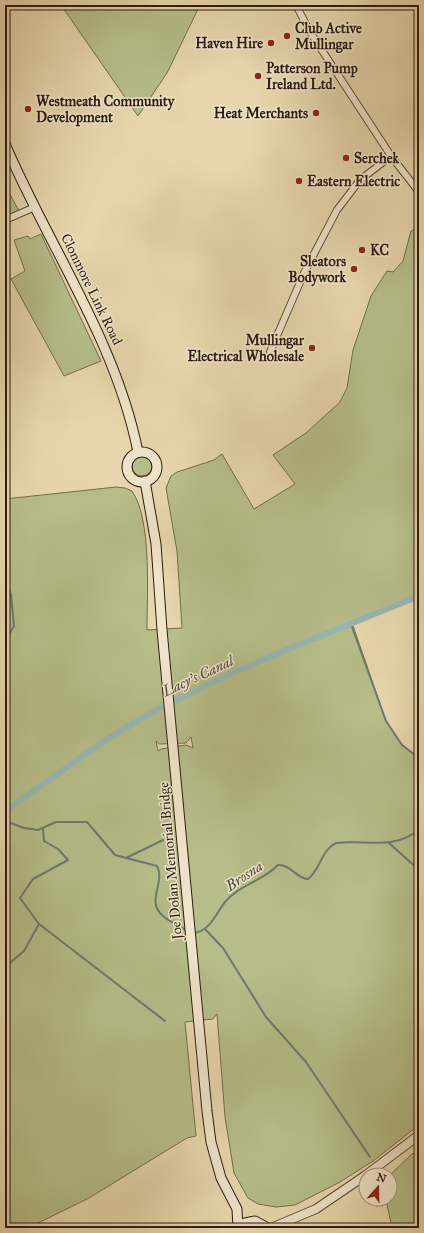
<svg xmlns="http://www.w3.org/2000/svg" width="424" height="1233" font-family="'IM FELL Great Primer',serif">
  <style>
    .green { fill: #b6bd89; stroke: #726d4c; fill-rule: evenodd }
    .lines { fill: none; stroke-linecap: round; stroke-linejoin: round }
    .stream { stroke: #6d7971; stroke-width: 2 }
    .canal { stroke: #98b7b2; stroke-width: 6 }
    .minor-casing { stroke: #5c4b36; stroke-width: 8 }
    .tertiary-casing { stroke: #5c4b36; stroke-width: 10 }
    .secondary-casing { stroke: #2d1d0f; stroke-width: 11 }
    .minor { stroke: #efe4ca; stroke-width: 6 }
    .tertiary { stroke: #efe4ca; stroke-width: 8 }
    .secondary { stroke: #efe4ca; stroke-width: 9 }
    .poi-dot { fill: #8f2418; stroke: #efe4ca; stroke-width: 1.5 }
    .labels { text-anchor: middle; stroke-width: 3; stroke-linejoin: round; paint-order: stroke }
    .poi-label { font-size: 14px; font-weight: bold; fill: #2d1d0f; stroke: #efe4ca; text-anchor: start }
    .street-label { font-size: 14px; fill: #2d1d0f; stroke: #efe4ca }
    .water-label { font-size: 15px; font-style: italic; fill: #4d4b40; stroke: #efe4ca }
  </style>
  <rect width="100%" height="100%" fill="#e7d6ad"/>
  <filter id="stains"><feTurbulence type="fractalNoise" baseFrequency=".005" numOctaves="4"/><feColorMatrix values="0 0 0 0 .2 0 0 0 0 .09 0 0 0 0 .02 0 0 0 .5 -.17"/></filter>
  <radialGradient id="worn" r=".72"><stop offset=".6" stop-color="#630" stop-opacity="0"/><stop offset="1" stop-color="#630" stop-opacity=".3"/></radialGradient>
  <!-- green -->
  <g class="green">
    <path d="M61,5H200L167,73L138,116Z"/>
    <path d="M5,185L19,211L5,216Z"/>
    <path d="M419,228V594L352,623L386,721L402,745L419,758V1125L373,1161L340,1182L295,1205L276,1207L258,1204L248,1198L234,1173L225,1117L217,1014L213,1019L185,1022L196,1136L187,1138L89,1198L28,1228H5V499L116,487L125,488L132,491C152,520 147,594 147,630L182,628L177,551L166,488L171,476L177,472L214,460L222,454L254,509L295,484L273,455L306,433L340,402L347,388L353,350L371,296L387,271L393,272L403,261L411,231ZM191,737L193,748L186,745L161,749L158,751L156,741L159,744L186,743Z"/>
    <path d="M41,234L101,361L64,376L11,279L25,271L14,240L28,236L30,239Z"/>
    <circle cx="142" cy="466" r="10"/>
    <path d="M413,1153L419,1159V1228H392L386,1199H390V1175Z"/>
  </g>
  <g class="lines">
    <!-- stream -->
    <g class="stream">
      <path d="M5,578L11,595L14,626L5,641"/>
      <path d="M351,624L386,721L402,745L419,758"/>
      <path d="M5,821L24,828L38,830L56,822H87L115,855L157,866C166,883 145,901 163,916C170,922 180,926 187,931"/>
      <path d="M389,843L419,870"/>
      <path d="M126,858L163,840"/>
      <path d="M39,924L165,1021"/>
      <path d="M205,929L223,948L266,1017L306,1062L370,1157"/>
      <path d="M193,933C210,932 216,913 225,902C239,885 263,881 278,865C290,864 297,879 308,879C321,869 321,850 336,843C367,839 391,851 419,830"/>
      <path d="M5,967L24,951L39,924L20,898L33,879L68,860L58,849L44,841L43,829"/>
      <path d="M5,1006C11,1016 10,1027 5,1038"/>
    </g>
    <!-- canal -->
    <path class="canal" d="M5,811C54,777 101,740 153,712C237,667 331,632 419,596"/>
    <defs>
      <g id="minor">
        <path d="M296,5L310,32L391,156L419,192"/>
        <path d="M5,220L35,207"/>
        <path d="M270,352L304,273L337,210L360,180L391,156"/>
      </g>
      <g id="tertiary">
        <path d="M366,1175L419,1135"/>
        <path d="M271,1228L316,1209L366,1175"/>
      </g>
      <g id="secondary">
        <path d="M5,144C49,247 116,341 138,452"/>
        <circle cx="142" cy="467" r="15"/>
        <path d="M145,481L156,544L162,630L207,1111L211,1142L221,1178L237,1209L238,1228"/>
        <path d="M239,1228L245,1223L255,1221L268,1228"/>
      </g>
    </defs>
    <!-- minor casing -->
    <use href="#minor" class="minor-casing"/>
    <!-- tertiary casing -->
    <use href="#tertiary" class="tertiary-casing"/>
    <!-- secondary casing -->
    <use href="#secondary" class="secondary-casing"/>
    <!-- minor -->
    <use href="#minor" class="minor"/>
    <!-- tertiary -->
    <use href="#tertiary" class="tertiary"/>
    <!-- secondary -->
    <use href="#secondary" class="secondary"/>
  </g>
  <!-- markers -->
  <g class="poi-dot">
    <circle cx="287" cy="36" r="4"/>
    <circle cx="271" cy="43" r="4"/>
    <circle cx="258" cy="76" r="4"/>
    <circle cx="28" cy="109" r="4"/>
    <circle cx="316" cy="113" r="4"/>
    <circle cx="346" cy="158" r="4"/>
    <circle cx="299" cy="181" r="4"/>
    <circle cx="362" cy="250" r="4"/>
    <circle cx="354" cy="269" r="4"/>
    <circle cx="312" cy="348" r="4"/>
  </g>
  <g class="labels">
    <!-- poi labels -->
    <g class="poi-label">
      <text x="295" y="33">Club Active<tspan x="295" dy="16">Mullingar</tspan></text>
      <text x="263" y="48" text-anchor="end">Haven Hire</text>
      <text x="266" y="73">Patterson Pump<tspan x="266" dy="16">Ireland Ltd.</tspan></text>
      <text x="36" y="106">Westmeath Community<tspan x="36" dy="16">Development</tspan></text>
      <text x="308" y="118" text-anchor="end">Heat Merchants</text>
      <text x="354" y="163">Serchek</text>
      <text x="307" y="186">Eastern Electric</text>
      <text x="370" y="255">KC</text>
      <text x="346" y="266" text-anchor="end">Sleators<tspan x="346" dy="16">Bodywork</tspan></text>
      <text x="304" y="345" text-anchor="end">Mullingar<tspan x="304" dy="16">Electrical Wholesale</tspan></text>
    </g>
    <!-- street labels -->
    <g class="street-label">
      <text transform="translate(92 289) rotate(64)" y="5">Clonmore Link Road</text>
      <text transform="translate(170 861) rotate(-95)" y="5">Joe Dolan Memorial Bridge</text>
    </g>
    <!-- water labels -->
    <g class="water-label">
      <text transform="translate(198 676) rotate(-25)" y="5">Lacy's Canal</text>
      <text transform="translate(244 876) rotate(-34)" y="5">Brosna</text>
    </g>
  </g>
  <!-- margin -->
  <rect width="424" height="1233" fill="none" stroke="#e7d6ad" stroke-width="20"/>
  <rect x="6" y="6" width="412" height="1221" fill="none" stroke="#2d1d0f" stroke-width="2"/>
  <rect x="10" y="10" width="404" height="1213" fill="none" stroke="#2d1d0f"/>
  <!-- north arrow -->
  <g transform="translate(378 1187) rotate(20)"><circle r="19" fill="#efe4ca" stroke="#a1947f"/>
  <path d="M0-3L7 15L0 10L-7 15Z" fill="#8f2418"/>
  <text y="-6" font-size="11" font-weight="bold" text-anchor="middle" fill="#2d1d0f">N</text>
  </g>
  <rect width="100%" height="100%" filter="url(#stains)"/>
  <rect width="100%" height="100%" fill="url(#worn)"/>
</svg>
